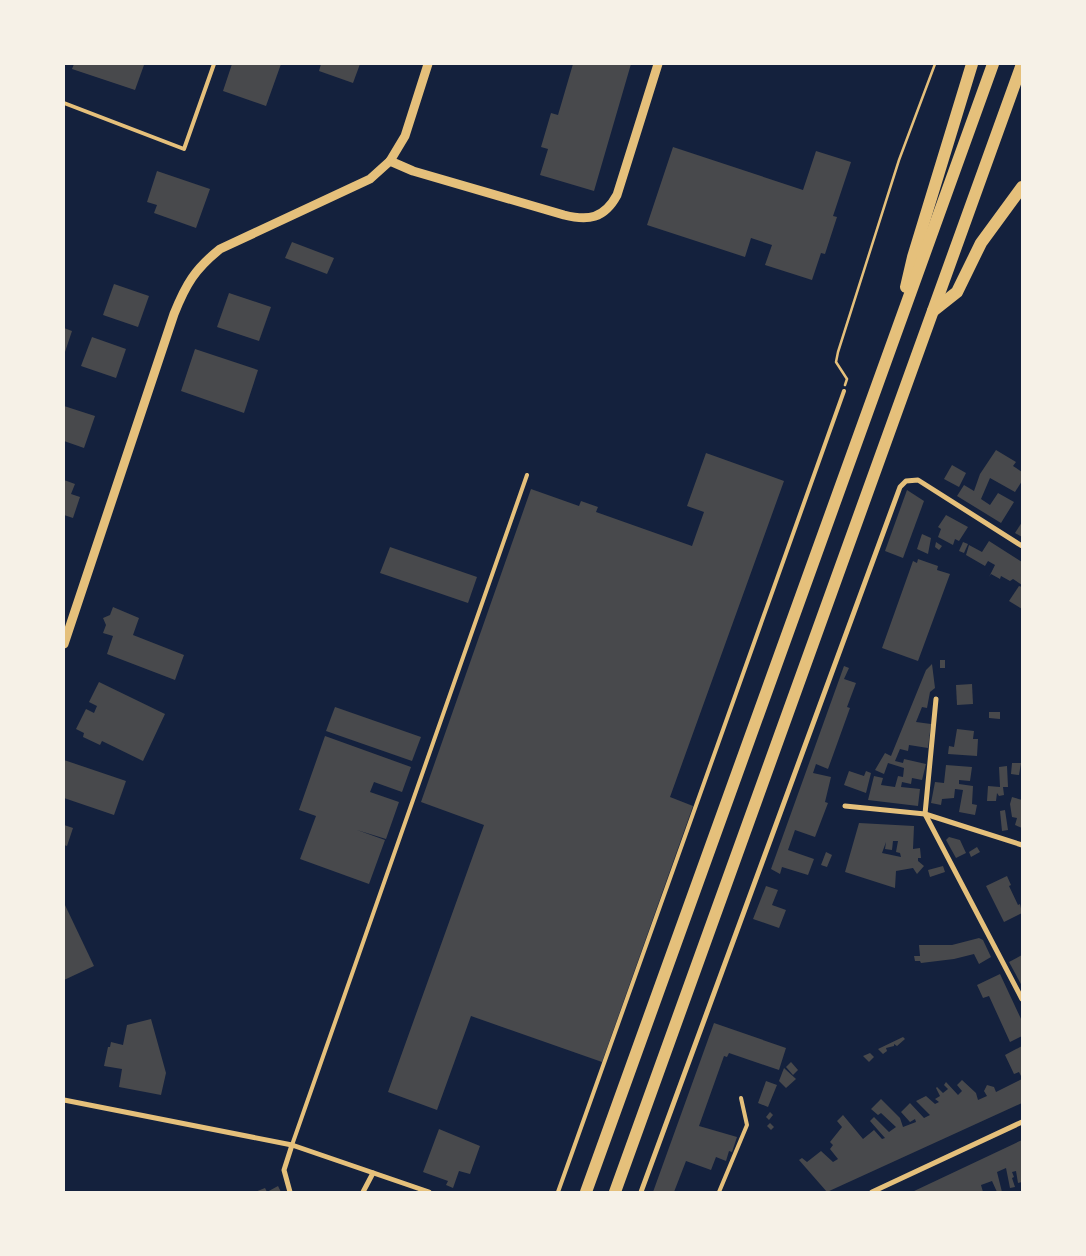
<svg xmlns="http://www.w3.org/2000/svg" width="1086" height="1256" font-family="'Fira Sans',sans-serif">
  <style>
    .building { fill: #48494c; fill-rule: evenodd }
    .lines { fill: none; stroke-linecap: round; stroke-linejoin: round }
    .path { stroke: #e5c07b; stroke-width: 2.5 }
    .service { stroke: #e5c07b; stroke-width: 4 }
    .minor { stroke: #e5c07b; stroke-width: 5 }
    .tertiary { stroke: #e5c07b; stroke-width: 9 }
    .motorway { stroke: #e5c07b; stroke-width: 12 }
  </style>
  <rect width="100%" height="100%" fill="#14213d"/>
  <!-- building -->
  <g class="building">
    <path d="M74,64H141L144,65L135,90L72,69Z"/>
    <path d="M232,64H281L266,106L223,91Z"/>
    <path d="M321,64H360L353,83L319,71Z"/>
    <path d="M573,64H631L594,191L540,175L548,149L541,147L551,113L558,115Z"/>
    <path d="M673,147L803,190L816,151L851,162L833,216L837,217L825,254L821,253L812,280L765,265L772,245L751,238L745,257L647,225Z"/>
    <path d="M157,171L210,189L196,228L154,213L157,205L147,202Z"/>
    <path d="M292,242L334,258L327,274L285,258Z"/>
    <path d="M114,284L149,296L138,327L103,315Z"/>
    <path d="M229,293L271,307L259,341L217,327Z"/>
    <path d="M64,328L72,331L64,355Z"/>
    <path d="M92,337L126,349L116,378L81,366Z"/>
    <path d="M195,349L258,370L244,413L181,391Z"/>
    <path d="M64,406L95,416L84,448L64,441Z"/>
    <path d="M996,450L1016,462L1013,466L1022,472V481L1015,492L990,478L981,499L990,505L998,493L1014,502L1001,523L957,496L964,485L974,491L980,474Z"/>
    <path d="M706,453L784,481L670,797L693,806L602,1062L471,1016L437,1110L388,1092L484,825L421,802L531,489L579,506L581,501L598,507L596,512L692,546L704,512L687,506Z"/>
    <path d="M952,465L966,473L959,487L944,479Z"/>
    <path d="M64,480L75,484L71,494L80,497L73,518L64,515Z"/>
    <path d="M907,490L924,501L903,558L885,551Z"/>
    <path d="M946,515L968,527L959,541L955,539L953,545L938,537L941,529L938,527Z"/>
    <path d="M1022,522V537L1015,533Z"/>
    <path d="M922,534L931,538L928,554L917,549Z"/>
    <path d="M989,541L1022,562V585L1013,579L1010,581L1001,576L1000,579L991,574L989,577L995,565L988,561L985,566L966,555L969,545L982,552Z"/>
    <path d="M936,542L942,546L939,550L935,547Z"/>
    <path d="M963,542L968,544L964,553L959,551Z"/>
    <path d="M390,547L477,577L468,603L380,573Z"/>
    <path d="M918,559L938,566L937,570L950,574L918,661L882,648L913,561L917,563Z"/>
    <path d="M1019,586L1022,587V609L1009,601Z"/>
    <path d="M113,607L139,618L133,635L184,655L175,680L107,654L113,636L103,633L106,625L103,618L110,615Z"/>
    <rect x="940" y="660" width="5" height="8"/>
    <path d="M932,664L935,688L930,692L927,708L922,707L916,722L931,724L928,748L909,745L908,751L900,749L895,761L903,763L904,759L926,764L922,780L912,778L911,784L902,782L901,787L920,789L918,806L868,800L874,776L883,778L881,785L895,787L898,776L903,777L904,768L888,763L884,774L875,770L885,753L891,756L926,670Z"/>
    <path d="M844,666L849,668L844,679L856,683L847,707L850,708L828,769L816,764L813,773L831,777L825,802L828,803L815,837L795,830L788,850L814,859L808,875L782,867L780,874L771,869Z"/>
    <path d="M99,682L165,714L143,761L102,741L100,745L83,737L84,733L76,729L86,709L94,713L97,706L89,702Z"/>
    <path d="M972,684L973,704L957,705L956,685Z"/>
    <path d="M335,707L421,737L412,761L326,731Z"/>
    <path d="M989,712H1000V719L989,718Z"/>
    <path d="M957,729L974,731L973,739H978L977,756L948,754L949,746L954,747Z"/>
    <path d="M325,736L411,767L402,792L374,782L370,792L399,802L386,839L357,830L385,840L369,884L300,859L316,816L299,810Z"/>
    <path d="M64,760L126,781L114,815L64,798Z"/>
    <path d="M1012,763H1021L1019,775L1011,774Z"/>
    <path d="M946,765L972,767L970,781L959,780V784L973,786L972,804L977,805L975,815L959,812L963,790L955,789L954,798L942,799L941,805L931,803L935,782L944,783Z"/>
    <path d="M1007,766L1008,787H1003L1004,795L999,796L997,793L996,801H987L988,786L1000,787L999,767Z"/>
    <path d="M849,771L864,776L866,771L871,773L866,793L844,785Z"/>
    <path d="M1012,797L1022,800V828L1015,825L1017,818L1012,817L1010,804Z"/>
    <path d="M1005,810L1008,830L1002,831L1000,811Z"/>
    <path d="M859,823L914,826L913,849L920,848L921,858H918V861L924,866L917,874L913,868L896,871L895,888L845,872ZM893,841H898L896,852L900,853L901,857L882,853L886,842L885,849L892,850Z"/>
    <path d="M64,825L73,828L67,846L64,845Z"/>
    <path d="M949,837L960,840L966,853L956,858L946,840Z"/>
    <path d="M977,847L980,852L971,857L969,852Z"/>
    <path d="M826,852L832,855L827,867L821,865Z"/>
    <path d="M943,866L945,872L930,877L928,870Z"/>
    <path d="M1007,876L1011,885L1009,886L1018,905L1020,904L1022,913L1004,922L986,886Z"/>
    <path d="M766,886L778,890L772,905L786,910L779,928L753,919Z"/>
    <path d="M64,903L94,966L64,980Z"/>
    <path d="M979,938L983,940L991,957L979,964L974,954L954,959L921,963L920,961H915L914,956H920L919,945H952Z"/>
    <path d="M1022,955V986L1009,962Z"/>
    <path d="M1000,974L1022,1021V1036L1010,1042L989,996L983,998L977,985Z"/>
    <path d="M151,1019L166,1073L161,1095L119,1087L122,1069L104,1066L108,1047H110L111,1042L123,1045L127,1025Z"/>
    <path d="M714,1023L786,1048L779,1070L729,1053L727,1057L724,1056L699,1126L737,1137L732,1152L729,1151L726,1161L716,1157L711,1170L686,1161L674,1192H653Z"/>
    <path d="M903,1037L905,1039L897,1046L894,1044V1046L886,1048L887,1051L883,1054L878,1049Z"/>
    <path d="M1022,1046V1078L1019,1072L1014,1074L1005,1055Z"/>
    <path d="M870,1053L874,1057L869,1062L863,1056Z"/>
    <path d="M791,1062L798,1070L793,1075L786,1067Z"/>
    <path d="M784,1068L796,1079L786,1088L779,1081Z"/>
    <path d="M1022,1079V1103L827,1192L799,1160L802,1158L807,1162L821,1151L833,1162L838,1159L830,1149L833,1145L830,1142L842,1127L837,1121L843,1115L863,1139L874,1130L882,1139L885,1138L870,1121L874,1117L889,1132L896,1127L881,1113L878,1115L871,1109L881,1099L900,1118L903,1127L916,1122L915,1119L910,1122L901,1112L910,1103L924,1118L930,1115L916,1101L926,1096L935,1104L939,1102L935,1099L940,1096L936,1088L937,1087L943,1093L948,1089L944,1085L946,1082L958,1095L962,1091L957,1085L962,1080L976,1093L978,1100L987,1096L984,1091L987,1085L994,1087L996,1092Z"/>
    <path d="M766,1081L777,1085L768,1107L758,1103Z"/>
    <path d="M770,1112L773,1115L769,1120L766,1117Z"/>
    <path d="M770,1123L774,1127L771,1130L767,1126Z"/>
    <path d="M439,1129L480,1146L470,1174L459,1171L453,1188L446,1185L448,1181L423,1172Z"/>
    <path d="M1022,1140V1182L1018,1183L1016,1171L1012,1172L1014,1177L1012,1178L1015,1187L1010,1188L1006,1168L997,1172L1002,1192H997L992,1181L981,1185L983,1192H912Z"/>
    <path d="M278,1186L281,1192H255L265,1188L267,1192Z"/>
  </g>
  <g class="lines">
    <!-- path -->
    <path class="path" d="M845,385L847,379L836,362L838,352L899,160L935,64"/>
    <!-- service -->
    <g class="service">
      <path d="M64,103L184,149L214,64"/>
      <path d="M292,1145L527,475"/>
      <path d="M558,1192L844,391"/>
      <path d="M719,1192L747,1125L741,1098"/>
    </g>
    <!-- minor -->
    <g class="minor">
      <path d="M936,699L925,814L1022,999"/>
      <path d="M845,806L925,814L1022,845"/>
      <path d="M64,1100L292,1145L429,1192"/>
      <path d="M290,1192L284,1170L292,1145"/>
      <path d="M363,1192L373,1173"/>
      <path d="M641,1192L900,487L906,481L918,480L1022,546"/>
      <path d="M872,1192L1022,1122"/>
    </g>
    <!-- tertiary -->
    <g class="tertiary">
      <path d="M390,161L413,171L564,215C588,221 604,219 617,195L658,64"/>
      <path d="M64,644L174,314C186,284 195,269 220,249L370,179L390,161L405,136L428,64"/>
    </g>
    <!-- motorway -->
    <g class="motorway">
      <path d="M906,287L913,257L972,64"/>
      <path d="M933,311L957,292L981,243L1022,187"/>
      <path d="M586,1192L993,64"/>
      <path d="M615,1192L1022,64"/>
    </g>
  </g>
  <!-- border -->
  <rect width="1086" height="1256" fill="none" stroke="#f6f1e7" stroke-width="130"/>
</svg>
